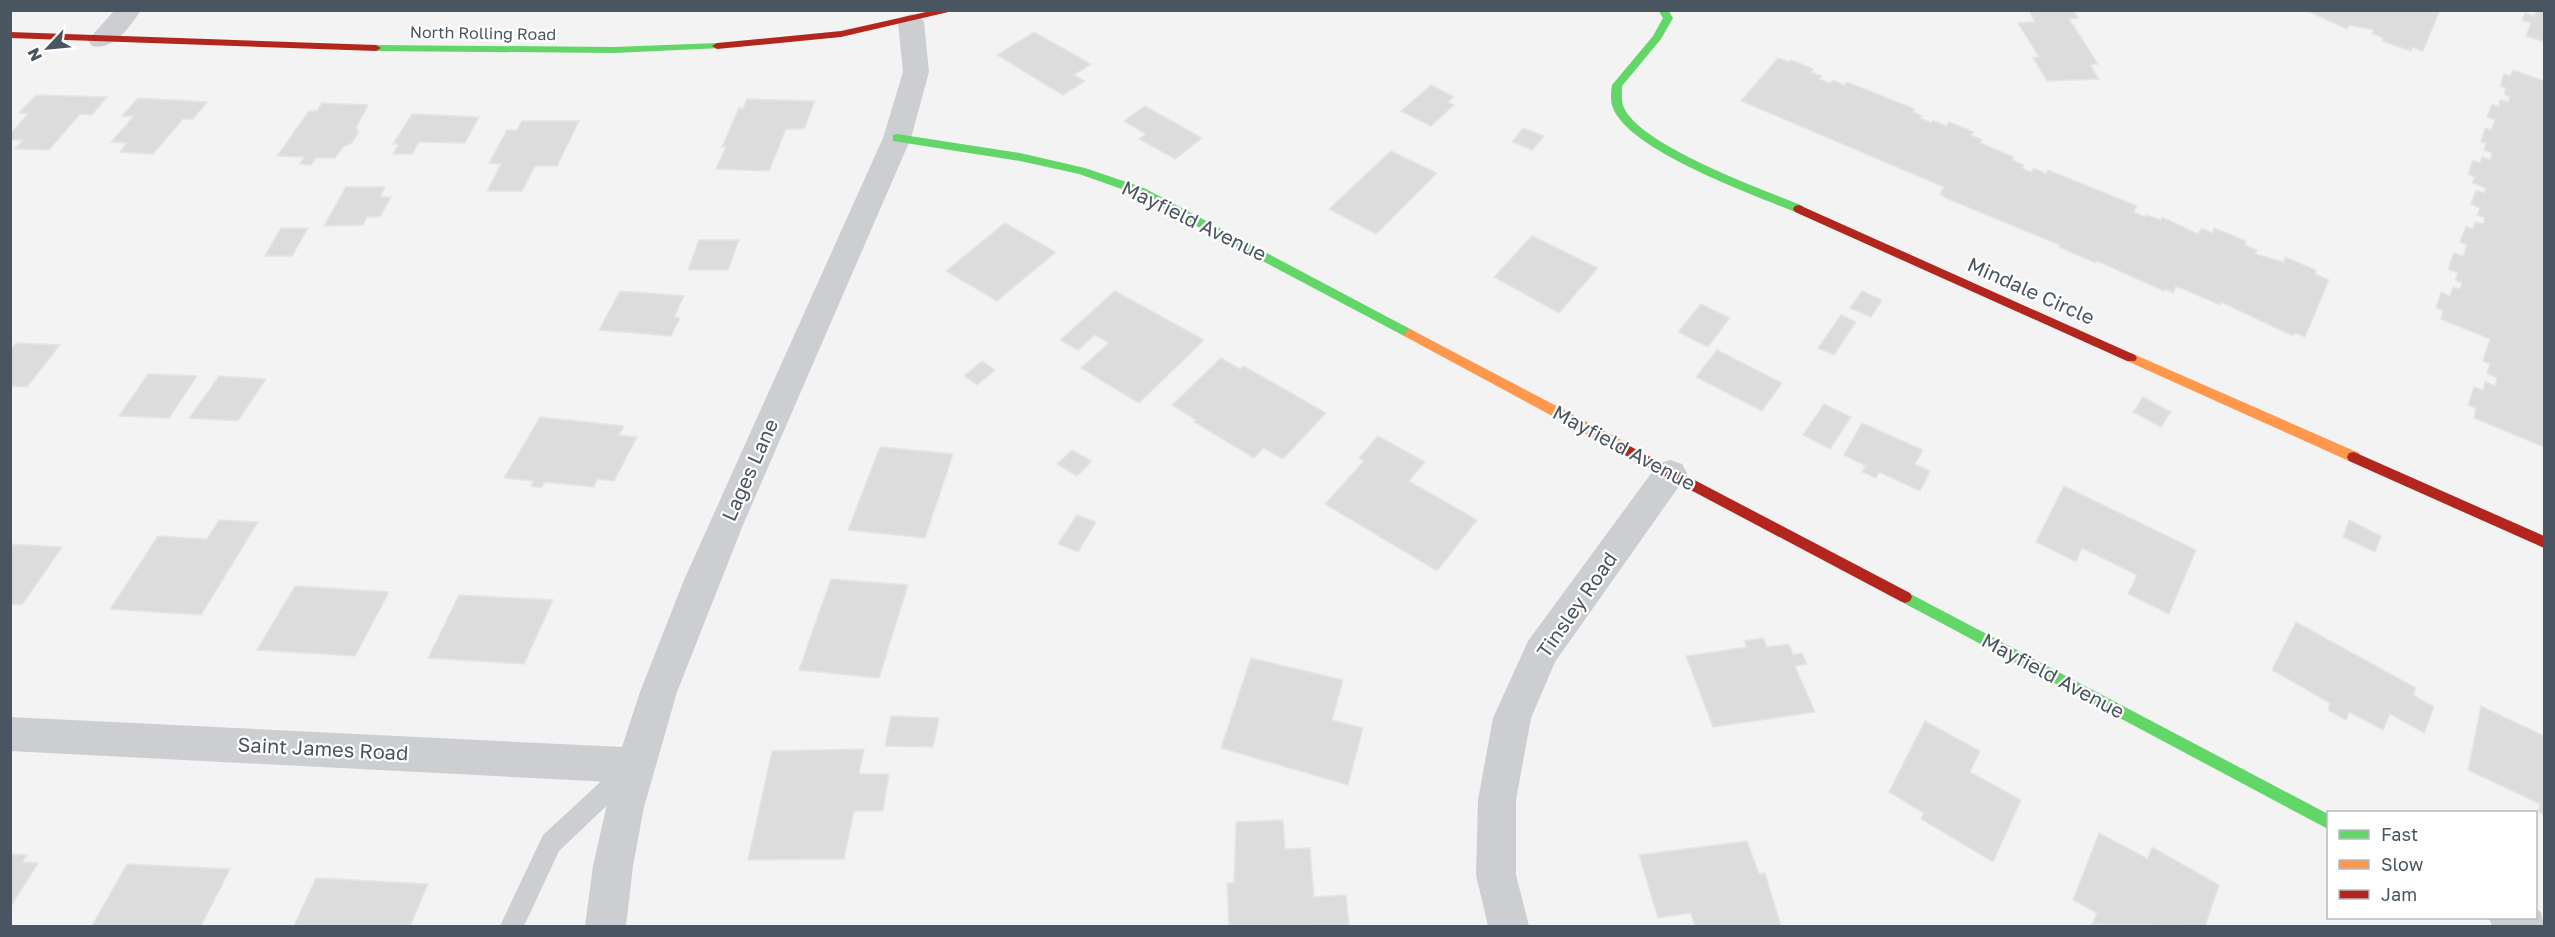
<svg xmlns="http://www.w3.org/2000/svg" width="2555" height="937" font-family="'Golos Text',sans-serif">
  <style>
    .building { fill: #dcdcdd; stroke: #e4e5e6; stroke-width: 1.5 }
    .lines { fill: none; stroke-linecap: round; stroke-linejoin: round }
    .lane { fill: #ccced1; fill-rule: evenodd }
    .street { fill: #ccced1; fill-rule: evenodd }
    .fast { fill: #63d668; fill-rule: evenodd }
    .slow { fill: #ff974d; fill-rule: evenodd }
    .jam { fill: #b3261e; fill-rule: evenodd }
    .labels { text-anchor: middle; stroke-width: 4.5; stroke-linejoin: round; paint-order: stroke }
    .far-street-label { font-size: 16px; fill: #495560; stroke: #fff }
    .street-label { font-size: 20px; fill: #495560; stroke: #fff }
  </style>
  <rect width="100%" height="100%" fill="#f3f3f3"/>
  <!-- building -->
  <g class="building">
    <path d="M2029,10H2073L2078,18L2069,19L2098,64L2090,65L2099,79L2047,81L2033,58L2039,57L2018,23L2035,22Z"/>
    <path d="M2305,10H2440L2423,51L2412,47L2411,51L2382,41L2384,38L2372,34L2374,30L2349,25L2347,29Z"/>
    <path d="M2537,10L2544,12V42L2526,36L2531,23L2522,20L2525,13L2534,16Z"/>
    <path d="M1034,32L1091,64L1074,75L1085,81L1063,95L997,55Z"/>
    <path d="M1778,58L1789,62L1791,60L1814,69L1811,72L1822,76L1819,79L1830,83L1833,80L1844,85L1847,82L1915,109L1913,112L1922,116L1920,118L1931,123L1933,120L1946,126L1949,122L1974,132L1971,135L1982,140L1980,143L2014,157L2012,160L2024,165L2022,168L2031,172L2034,168L2046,174L2048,170L2137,206L2134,212L2145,217L2146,215L2161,220L2162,217L2198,234L2202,228L2212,233L2214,228L2246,241L2245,245L2257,250L2255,254L2284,262L2285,257L2316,270L2315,274L2329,280L2305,337L2295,333L2293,336L2221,302L2220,305L2176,286L2173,293L2165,289L2164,291L2097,261L2096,263L2059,247L2060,245L1948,199L1940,194L1944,187L1741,101Z"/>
    <path d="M2513,70L2544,81V447L2474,418L2476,408L2468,405L2474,387L2483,390L2485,382L2495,386L2497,378L2487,373L2490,364L2483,361L2490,339L2441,319L2443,311L2436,308L2441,292L2450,296L2453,287L2460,289L2462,283L2455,280L2458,273L2448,269L2454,253L2463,256L2467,245L2460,242L2466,226L2473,229L2475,222L2483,224L2485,218L2477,215L2480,208L2471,204L2476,190L2484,193L2486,188L2472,183L2475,177L2468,174L2473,160L2480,163L2482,157L2490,160L2492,153L2484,150L2486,143L2481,142L2485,128L2491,130L2495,120L2487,117L2492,104L2499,107L2500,100L2508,102L2510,97L2504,94L2506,88L2500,86L2504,74L2510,76Z"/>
    <path d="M1431,85L1454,97L1448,102L1454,105L1431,126L1401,111Z"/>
    <path d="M36,95L107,97L92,115L80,114L49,150L15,149L23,140H10V134L28,114L19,113Z"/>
    <path d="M138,98L207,102L193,119H183L153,154L120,152L127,143L111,142L134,116H122Z"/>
    <path d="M747,99L815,101L804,129H786L769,171L716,169L726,147H722L739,108L743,109Z"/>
    <path d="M322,103L368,105L356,128L359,131L352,143L343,147L335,158H316L311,165L300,164L304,157L277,156L309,111H317Z"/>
    <path d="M1145,106L1202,138L1175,159L1139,139L1146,134L1124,121Z"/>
    <path d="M412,114L479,117L465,143L419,142L412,154H393L399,144H393Z"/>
    <path d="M522,121H579L557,166H535L522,191H487L501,164L489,163L507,130H517Z"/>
    <path d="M1523,128L1544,136L1532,150L1512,142Z"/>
    <path d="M1391,151L1437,173L1376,234L1329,209Z"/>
    <path d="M346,187H385L380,197H391L380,217H367L363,225L324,226Z"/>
    <path d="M1005,223L1056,252L997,301L946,271Z"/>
    <path d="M281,228H308L292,256H265Z"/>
    <path d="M1532,236L1598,268L1559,313L1494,277Z"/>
    <path d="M699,240H739L728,270H688Z"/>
    <path d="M620,291L684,296L674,317L680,318L671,336L599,330Z"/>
    <path d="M1115,291L1204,340L1139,403L1081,368L1109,343L1095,335L1078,350L1060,340Z"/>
    <path d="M1862,291L1882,300L1871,317L1850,308Z"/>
    <path d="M1701,304L1730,318L1708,347L1678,332Z"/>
    <path d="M1841,315L1856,322L1834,355L1818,348Z"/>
    <path d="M16,343L60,345L27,387L10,386V350Z"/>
    <path d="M1717,350L1782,383L1762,411L1696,377Z"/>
    <path d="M1221,358L1240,369L1244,366L1326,413L1283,459L1263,448L1254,458L1194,422L1196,420L1172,405Z"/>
    <path d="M982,361L995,370L977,385L964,376Z"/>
    <path d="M148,374L197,376L169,418L119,416Z"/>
    <path d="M219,376L266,379L238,421L189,418Z"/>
    <path d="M2143,397L2171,412L2161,427L2133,412Z"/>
    <path d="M1824,404L1851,417L1830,449L1803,435Z"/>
    <path d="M540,417L624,426L619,435L637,437L614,481L597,479L594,487L545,482L541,488L531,486L534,481L504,478Z"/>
    <path d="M1862,423L1923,450L1915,464L1930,471L1920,491L1879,472L1876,478L1862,472L1866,466L1844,455Z"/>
    <path d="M1378,436L1425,462L1409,481L1477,520L1437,571L1325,504L1364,461L1359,458Z"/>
    <path d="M880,447L953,454L925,538L848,530Z"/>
    <path d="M1072,450L1092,461L1077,476L1057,464Z"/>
    <path d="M2064,486L2196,550L2169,614L2128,594L2137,575L2082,548L2076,562L2036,542Z"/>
    <path d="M1077,515L1096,522L1078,552L1058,544Z"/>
    <path d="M219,520L258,522L201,615L110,609L158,536L207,539Z"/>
    <path d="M2349,520L2381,536L2375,552L2343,537Z"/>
    <path d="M10,544L62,547L22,605L10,604Z"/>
    <path d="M831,579L908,585L879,678L799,670Z"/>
    <path d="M295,586L389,592L355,656L257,650Z"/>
    <path d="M459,595L553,600L524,664L428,658Z"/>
    <path d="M2296,622L2416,688L2413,695L2434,707L2424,733L2390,714L2383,730L2349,712L2346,720L2328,710L2330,703L2272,670Z"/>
    <path d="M1763,638L1767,647L1789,644L1793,655L1802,653L1807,664L1795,666L1815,712L1713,727L1686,656L1747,647L1744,641Z"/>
    <path d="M1251,658L1343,680L1332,720L1363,728L1348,785L1221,748Z"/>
    <path d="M2481,706L2544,736V815L2538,811L2540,804L2468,770Z"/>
    <path d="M891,716L939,718L933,747L885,746Z"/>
    <path d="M1925,721L1980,751L1970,772L2021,800L1993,862L1921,819L1924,813L1889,792Z"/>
    <path d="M864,749L859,774H889L883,811H854L844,859L748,860L772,751Z"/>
    <path d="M1283,820L1285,849L1310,848L1314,897L1346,895L1349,926L1229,925L1227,883H1234L1236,822Z"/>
    <path d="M2099,833L2148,859L2152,847L2219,885L2205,926L2092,924L2097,913L2073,900Z"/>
    <path d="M1747,841L1759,874L1765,873L1781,926H1695L1691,913L1658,918L1639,855Z"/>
    <path d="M10,854L27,855L22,862L38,863L10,908Z"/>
    <path d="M127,864L230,869L201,926H92Z"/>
    <path d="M316,878L428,884L410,926H294Z"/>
  </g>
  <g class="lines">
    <!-- lane -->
    <path class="lane" d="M630,759L638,762L641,769L638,776L559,851L524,926H500L543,835L622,762Z"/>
    <!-- street -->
    <g class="street">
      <path d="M115,10H141C130,27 113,51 92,46L88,40Z"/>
      <path d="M911,14L920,17L924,22L929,72L911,138L743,525L677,692L644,807L633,866L626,926H585L593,866L612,782L10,751V717L622,747L640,692L684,580L883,138L903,72L898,22L902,17Z"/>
      <path d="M1670,460L1682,464L1687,473L1682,482L1555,662L1531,718L1516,800V875L1529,926H1488L1476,875L1478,800L1493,718L1528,641L1658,464Z"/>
      <path d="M2536,909L2541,912L2544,926H2492L2489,918H2536Z"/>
    </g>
    <!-- fast -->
    <g class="fast">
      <path d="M1658,10H1668L1673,18L1661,39L1622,86C1622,93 1621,102 1624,108C1643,147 1762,189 1803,206L1805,209L1803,212H1795C1752,194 1630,151 1613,108C1610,101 1611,92 1612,85L1653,36L1663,18Z"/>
      <path d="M717,43L721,44V48L614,53L376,51L371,48L376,45L614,47Z"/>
      <path d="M897,134L1020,153L1085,168L1144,188L1414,331L1416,334L1414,337H1406L1136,194L1079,174L1020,161L893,141V135Z"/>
      <path d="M1905,591L2328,814V829L1900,601L1898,597L1900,593Z"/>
    </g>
    <!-- slow -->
    <g class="slow">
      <path d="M1410,329L1627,443L1629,447L1627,451H1617L1406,337L1404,334L1406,331Z"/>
      <path d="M2131,353L2359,453L2361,457L2359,461H2349L2127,361L2125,358L2127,355Z"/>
    </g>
    <!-- jam -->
    <g class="jam">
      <path d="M935,10H957L841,37L717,49L712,46L717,43L841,31Z"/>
      <path d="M10,32L376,45L381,48L376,51L10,38Z"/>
      <path d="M1799,205L2135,355L2137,358L2135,361H2127L1795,212L1793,209L1795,206Z"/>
      <path d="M1622,442L1910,593L1912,597L1910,601L1905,603L1900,601L1617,451L1615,447L1617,443Z"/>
      <path d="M2354,452L2544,536V548L2349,461L2347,457L2349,453Z"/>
    </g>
  </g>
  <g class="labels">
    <!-- far-street labels -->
    <g class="far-street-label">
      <text transform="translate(483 33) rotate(1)" y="6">North Rolling Road</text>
    </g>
    <!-- street labels -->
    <g class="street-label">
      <text transform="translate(1194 221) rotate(26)" y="7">Mayfield Avenue</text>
      <text transform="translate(2031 291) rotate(24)" y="7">Mindale Circle</text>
      <text transform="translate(1624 448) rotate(28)" y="7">Mayfield Avenue</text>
      <text transform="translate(750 470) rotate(-66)" y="7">Lages Lane</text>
      <text transform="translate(1577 605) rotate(-55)" y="7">Tinsley Road</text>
      <text transform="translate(2053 676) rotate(28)" y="7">Mayfield Avenue</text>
      <text transform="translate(323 749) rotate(3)" y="7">Saint James Road</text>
    </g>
  </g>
  <!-- border -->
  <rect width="2555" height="937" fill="none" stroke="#495560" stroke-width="24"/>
  <!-- legend -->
  <rect x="2327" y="811" width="210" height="108" fill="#ffffff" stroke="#b6bbbf" stroke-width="1.5"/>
  <rect x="2339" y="830" width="30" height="9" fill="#63d668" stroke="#b6bbbf" stroke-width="1.5"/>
  <text x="2381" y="841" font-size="18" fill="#495560">Fast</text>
  <rect x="2339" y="860" width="30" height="9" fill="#ff974d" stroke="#b6bbbf" stroke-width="1.5"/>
  <text x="2381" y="871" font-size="18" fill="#495560">Slow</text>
  <rect x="2339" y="890" width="30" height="9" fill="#b3261e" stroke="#b6bbbf" stroke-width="1.5"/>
  <text x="2381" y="901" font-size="18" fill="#495560">Jam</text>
  <!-- north arrow -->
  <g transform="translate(48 48) rotate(244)" stroke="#ffffff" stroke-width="4.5" paint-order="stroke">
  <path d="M0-4.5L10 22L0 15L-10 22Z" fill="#495560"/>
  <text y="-9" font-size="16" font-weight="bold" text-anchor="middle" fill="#495560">N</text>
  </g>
</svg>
